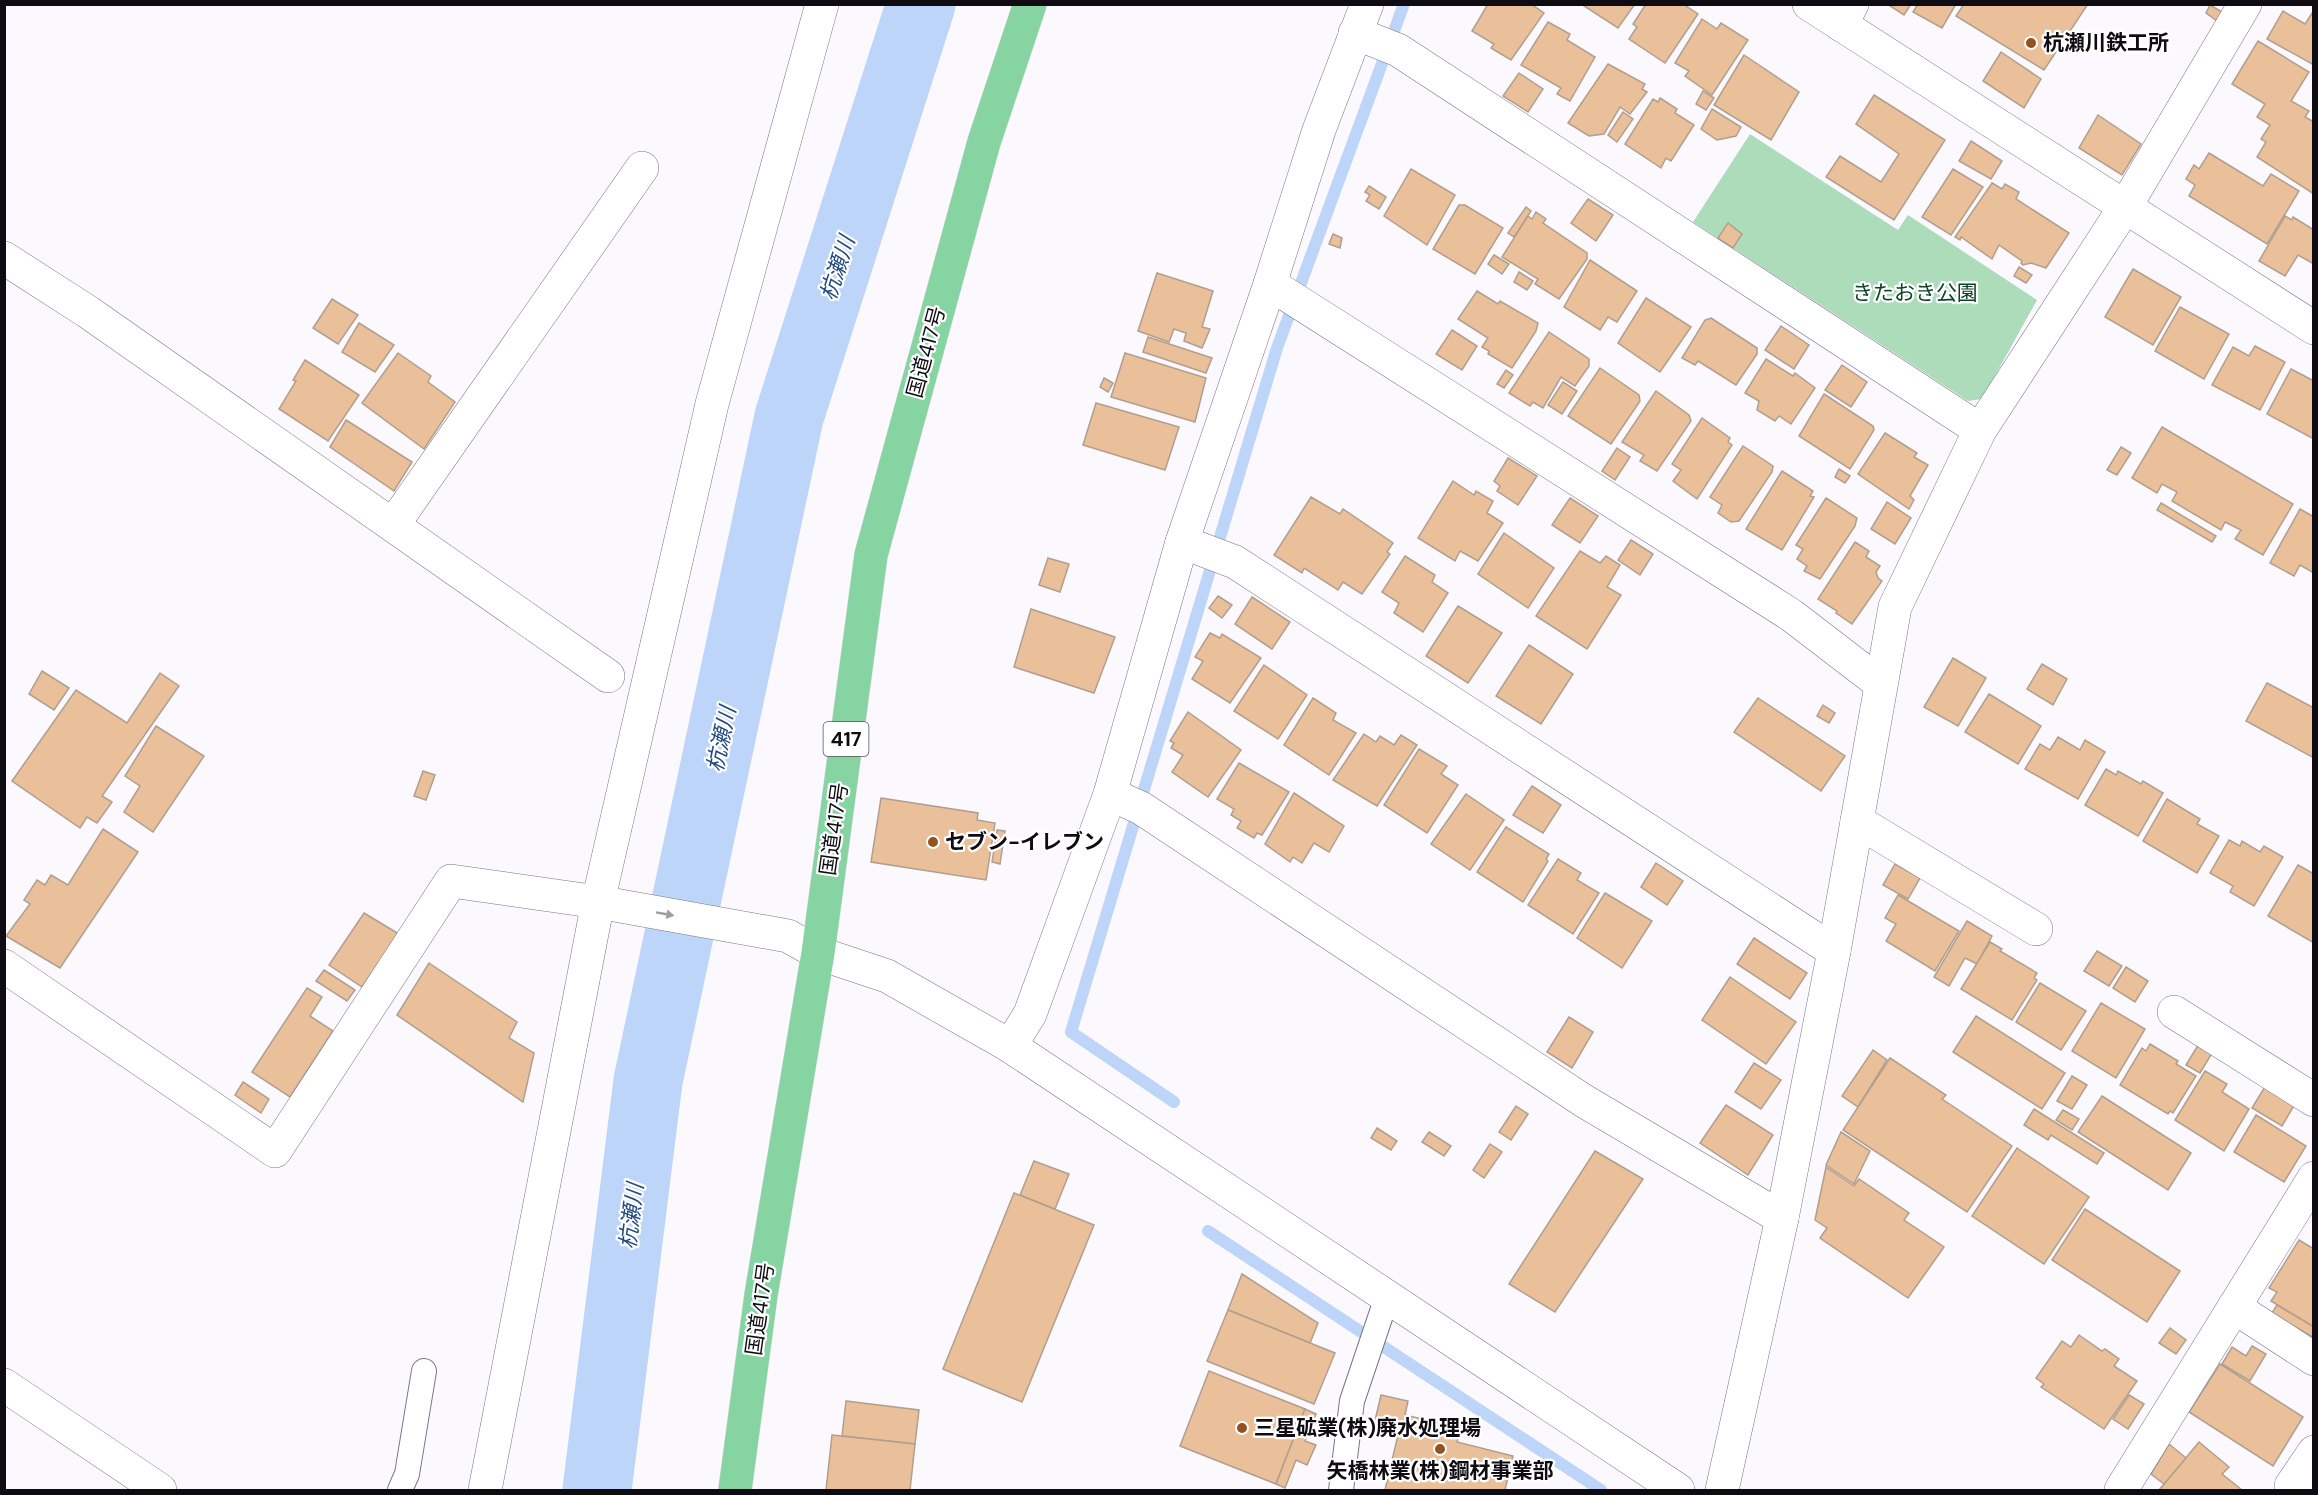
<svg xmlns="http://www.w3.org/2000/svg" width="2318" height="1495" font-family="'DM Sans','Noto Sans JP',sans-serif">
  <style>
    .green { fill: #addcba }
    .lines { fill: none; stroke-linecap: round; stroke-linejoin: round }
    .stream { stroke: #bcd5f8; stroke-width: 12 }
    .river { stroke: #bcd5f8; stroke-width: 69 }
    .building { fill: #e9c099; stroke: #b19e8d; stroke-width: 1.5 }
    .service-casing { stroke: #7b7388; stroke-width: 26 }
    .minor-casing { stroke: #7b7388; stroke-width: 34 }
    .tertiary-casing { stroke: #7b7388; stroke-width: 34 }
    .trunk-casing { stroke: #d8d8d9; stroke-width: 34 }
    .service { stroke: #fff; stroke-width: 24 }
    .minor { stroke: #fff; stroke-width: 33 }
    .tertiary { stroke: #fff; stroke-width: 33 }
    .trunk { stroke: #86d4a2; stroke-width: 33 }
    .oneway { fill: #9f9da1 }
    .poi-dot { fill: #945220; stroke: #fff; stroke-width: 2 }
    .labels { text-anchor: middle; stroke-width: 4.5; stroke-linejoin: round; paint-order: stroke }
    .shield { fill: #fff; stroke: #56545a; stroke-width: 1.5 }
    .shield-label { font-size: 20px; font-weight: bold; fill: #0e0b13 }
    .poi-label { font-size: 21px; font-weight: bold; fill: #0e0b13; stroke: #fff; text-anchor: start }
    .park-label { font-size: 21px; fill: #0a4424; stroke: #fff }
    .street-label { font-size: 21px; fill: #0e0b13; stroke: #fff }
    .water-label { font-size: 22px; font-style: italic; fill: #244b80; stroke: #fff }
  </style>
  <rect width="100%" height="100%" fill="#fbf9fe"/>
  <!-- green -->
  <path class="green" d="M1750,134L1898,230L1908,215L2037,300L1982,399L1968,401L1693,222Z"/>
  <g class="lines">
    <!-- stream -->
    <g class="stream">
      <path d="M1174,1102L1071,1032L1277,348L1404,4"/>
      <path d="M1208,1231L1601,1490"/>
    </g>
    <!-- river -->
    <path class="river" d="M597,1490L648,1081L789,417L921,4"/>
  </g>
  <!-- building -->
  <g class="building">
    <path d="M1488,4H1531L1544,13L1511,60L1491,48L1494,44L1472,31Z"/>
    <path d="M1581,4H1635L1618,28Z"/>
    <path d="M1646,4H1683L1698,14L1665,63L1629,39L1637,27L1633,24Z"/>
    <path d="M1887,4H1911L1904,15Z"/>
    <path d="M1918,4H1956L1942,28L1913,12Z"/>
    <path d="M1964,4H2088L2044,70L1956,16Z"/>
    <path d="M2210,5L2222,12L2217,21L2206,13Z"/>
    <path d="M2314,10V65L2267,39L2283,11L2305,24Z"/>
    <path d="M1702,19L1717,29L1721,23L1748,40L1712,95L1685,76L1689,71L1675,63Z"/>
    <path d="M1548,22L1570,34L1567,40L1595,57L1570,101L1557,94L1561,88L1521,65Z"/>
    <path d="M2258,41L2309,72L2291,101L2309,111L2305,117L2314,122V194L2257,157L2266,142L2261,139L2270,125L2257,117L2265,104L2232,84Z"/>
    <path d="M2001,52L2041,79L2024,108L1983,81Z"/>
    <path d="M1744,55L1799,92L1771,140L1714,105Z"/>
    <path d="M1608,64L1645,84L1642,89L1647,92L1630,114L1620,107L1604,134L1589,136L1568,123Z"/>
    <path d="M1519,73L1543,89L1528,112L1503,96Z"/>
    <path d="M1703,91L1714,98L1706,110L1696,104Z"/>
    <path d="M1874,95L1945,140L1894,220L1826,177L1840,156L1881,182L1899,154L1856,124Z"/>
    <path d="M1660,98L1677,109L1675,113L1694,125L1671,161L1666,158L1661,168L1625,144L1653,99L1658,102Z"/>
    <path d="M1712,109L1741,127L1736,136L1717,140L1701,129Z"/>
    <path d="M1623,112L1633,119L1617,142L1608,135Z"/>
    <path d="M2098,115L2141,144L2122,175L2079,148Z"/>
    <path d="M1971,141L2002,161L1991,179L1959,161Z"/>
    <path d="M2209,153L2263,186L2271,174L2299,191L2267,244L2189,196L2195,185L2186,179L2194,165L2199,169Z"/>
    <path d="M1411,169L1455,195L1427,245L1384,216Z"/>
    <path d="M1953,169L1983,187L1951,235L1922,217Z"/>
    <path d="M1992,183L2002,189L2005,184L2019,192L2016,199L2069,233L2046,268L2031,263L2023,265L2021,263L2022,261L1999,245L1992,259L1961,237L1960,240L1955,237Z"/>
    <path d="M1369,186L1386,197L1379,209L1366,201L1370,195L1365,192Z"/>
    <path d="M1588,199L1613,215L1596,241L1571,223Z"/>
    <path d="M1459,205H1465L1503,228L1475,274L1433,249Z"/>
    <path d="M1526,207L1531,211L1514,237L1508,233Z"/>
    <path d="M1536,212L1546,219L1543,223L1587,253V259L1559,299L1535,284L1538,279L1502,257L1528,216L1532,219Z"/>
    <path d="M2285,216L2292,220L2293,217L2314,230V264L2298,255L2285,276L2259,261Z"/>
    <path d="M1728,223L1742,234L1733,248L1718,238Z"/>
    <path d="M1333,234L1342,238L1340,248L1329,244Z"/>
    <path d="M1494,255L1509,264L1502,274L1488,264Z"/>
    <path d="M1590,260L1637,291L1617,322L1608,317L1600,330L1564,307Z"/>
    <path d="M2019,267L2032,275L2026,283L2014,276Z"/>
    <path d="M2133,269L2181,297L2153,345L2105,317Z"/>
    <path d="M1519,272L1533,281L1527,290L1514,282Z"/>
    <path d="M1157,273L1213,291L1202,327L1210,329L1202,348L1184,341L1186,333L1174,329L1169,342L1138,331Z"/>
    <path d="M1477,291L1498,304L1500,301L1538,323L1536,331L1512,368L1488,354L1489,351L1482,347L1488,338L1458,319Z"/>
    <path d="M1646,298L1691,327L1660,372L1618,343Z"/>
    <path d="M332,299L358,315L338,344L313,328Z"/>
    <path d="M2180,307L2229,334L2204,379L2155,351Z"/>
    <path d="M1711,318L1757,348V354L1736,385L1698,361L1695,365L1682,358L1705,320Z"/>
    <path d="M359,323L394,345L375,372L342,352Z"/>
    <path d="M1781,326L1809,345L1794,369L1765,350Z"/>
    <path d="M1452,330L1477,346L1462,370L1436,354Z"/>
    <path d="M1549,332L1589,359V366L1575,386L1561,377L1543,408L1533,402L1530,406L1509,393Z"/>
    <path d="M1148,337L1212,358L1206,373L1143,352Z"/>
    <path d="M2255,346L2285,362L2260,410L2212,385L2233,347L2249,356Z"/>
    <path d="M398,353L431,376L428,382L455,402L424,449L362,403Z"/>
    <path d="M1125,353L1206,378L1195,422L1111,397Z"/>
    <path d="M1766,359L1793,376L1795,373L1815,388L1791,424L1779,416L1775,421L1757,410L1759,401L1745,393Z"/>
    <path d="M305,360L359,395L328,441L279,409L296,381L293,380Z"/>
    <path d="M1842,365L1867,382L1851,407L1825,390Z"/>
    <path d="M1600,368L1639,395L1640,401L1611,444L1568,416Z"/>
    <path d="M2291,369L2314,381V439L2267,414Z"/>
    <path d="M1506,370L1513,375L1504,388L1497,384Z"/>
    <path d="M1104,378L1113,383L1108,392L1100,387Z"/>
    <path d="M1563,382L1577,391L1562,414L1548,405Z"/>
    <path d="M1656,391L1689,415L1691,421L1657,471L1640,461L1644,455L1622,442Z"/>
    <path d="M1824,394L1873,426L1874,430L1850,469L1799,436Z"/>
    <path d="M1096,403L1179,427L1165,470L1083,445Z"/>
    <path d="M1702,418L1730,438L1728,442L1732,445L1697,499L1673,481L1681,470L1672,464Z"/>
    <path d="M346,420L412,462L394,491L330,447Z"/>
    <path d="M2162,427L2293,504L2263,555L2235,539L2241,530L2225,522L2221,530L2172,501L2177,492L2162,484L2157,493L2132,478Z"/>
    <path d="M1885,433L1917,453L1914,457L1928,465L1910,496L1914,500L1909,509L1858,474Z"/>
    <path d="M1743,446L1773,466L1772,472L1739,521L1731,522L1718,513L1722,505L1710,497Z"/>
    <path d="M2121,447L2131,453L2117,475L2107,470Z"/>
    <path d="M1617,448L1630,457L1615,480L1602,471Z"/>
    <path d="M1508,458L1537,476L1518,505L1497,491L1500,486L1494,481Z"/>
    <path d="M1839,469L1850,476L1845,483L1835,477Z"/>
    <path d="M1782,471L1813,491L1810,496L1814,497L1782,550L1746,529Z"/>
    <path d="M1453,481L1474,495L1476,491L1493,501L1487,513L1503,523L1478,561L1460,551L1455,561L1418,538Z"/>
    <path d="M1311,497L1340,514L1343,509L1393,543L1387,552L1390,554L1362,594L1343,582L1338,590L1304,568L1302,573L1274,555Z"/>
    <path d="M1570,498L1598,516L1580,543L1552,525Z"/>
    <path d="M1826,498L1857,518L1855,526L1820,579L1804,571L1807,566L1797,559L1803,549L1796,545Z"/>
    <path d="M1887,502L1911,518L1895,544L1871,529Z"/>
    <path d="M2161,503L2216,536L2212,542L2157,510Z"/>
    <path d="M2300,509L2314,517V573L2300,565L2294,576L2270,563Z"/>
    <path d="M1504,533L1554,568L1528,608L1478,574Z"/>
    <path d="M1631,540L1653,554L1640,575L1618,560Z"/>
    <path d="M1855,542L1869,551L1866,557L1880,566L1876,572L1878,578L1882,581L1852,624L1836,613L1837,611L1818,599Z"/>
    <path d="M1580,551L1600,563L1606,556L1620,565L1607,587L1621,595L1587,649L1536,616Z"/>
    <path d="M1405,556L1435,575L1432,582L1448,593L1423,632L1394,613L1399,603L1382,592Z"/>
    <path d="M1048,558L1069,564L1060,592L1039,585Z"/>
    <path d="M1218,596L1232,605L1222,618L1209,608Z"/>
    <path d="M1252,597L1290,622L1272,649L1235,624Z"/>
    <path d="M1458,606L1502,633L1468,683L1426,656Z"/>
    <path d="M1031,609L1115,637L1094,693L1014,667Z"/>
    <path d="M1210,633L1220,638L1222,634L1261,658L1230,703L1192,679L1203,661L1195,657Z"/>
    <path d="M1529,645L1573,674L1541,724L1496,696Z"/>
    <path d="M1953,658L1986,678L1958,726L1924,707Z"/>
    <path d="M2042,664L2067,679L2053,705L2027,689Z"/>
    <path d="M1264,665L1307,695L1278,739L1234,711Z"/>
    <path d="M42,671L69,688L54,710L29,694Z"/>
    <path d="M160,673L179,686L102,796L112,802L97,823L87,817L80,828L12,781L76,690L127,723Z"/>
    <path d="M2267,683L2314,708V758L2246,721Z"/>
    <path d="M1989,694L2041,726L2018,764L1965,732Z"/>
    <path d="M1313,698L1336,713L1333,720L1356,733L1329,775L1284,745Z"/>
    <path d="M1758,698L1845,756L1821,791L1734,732Z"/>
    <path d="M1823,705L1835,713L1829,723L1817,716Z"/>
    <path d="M1188,712L1241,750L1208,797L1172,772L1183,755L1171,748L1174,743L1170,741Z"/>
    <path d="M156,726L204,756L153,832L124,812L140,786L125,776Z"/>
    <path d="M1364,734L1376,742L1380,736L1394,745L1401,735L1417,745L1377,806L1333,780Z"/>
    <path d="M2058,737L2080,750L2085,740L2105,752L2078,799L2025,769L2040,744L2050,750Z"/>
    <path d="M1419,749L1447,766L1441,774L1458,785L1427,833L1384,805Z"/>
    <path d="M1239,763L1289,792L1262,835L1257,833L1254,838L1237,828L1241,821L1231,815L1234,809L1217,799Z"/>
    <path d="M2106,769L2116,775L2118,771L2141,784L2143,781L2163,793L2138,836L2085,805Z"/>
    <path d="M423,771L435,775L426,800L414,796Z"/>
    <path d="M1532,786L1561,805L1543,833L1513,815Z"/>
    <path d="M1294,793L1344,826L1329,852L1314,843L1302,863L1293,857L1290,862L1265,844Z"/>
    <path d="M1466,794L1504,820L1470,870L1431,844Z"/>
    <path d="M881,798L978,813L977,820L995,823L986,880L871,862Z"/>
    <path d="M2167,799L2200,819L2197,824L2219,836L2197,873L2143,841Z"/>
    <path d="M1506,827L1549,854L1546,859L1548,861L1523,902L1477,872Z"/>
    <path d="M103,829L138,852L60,968L6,936L30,904L24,900L37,880L45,885L51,875L68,885Z"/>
    <path d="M997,830L1005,831L1000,864L992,862Z"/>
    <path d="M2229,840L2240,846L2242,841L2260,852L2264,846L2283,857L2254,906L2230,892L2233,886L2210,873Z"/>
    <path d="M1558,859L1581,873L1577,880L1599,893L1573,934L1528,905Z"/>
    <path d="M1656,863L1683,881L1667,905L1641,887Z"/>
    <path d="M1895,864L1920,878L1908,899L1883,885Z"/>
    <path d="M2298,865L2314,874V943L2268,916Z"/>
    <path d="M1605,893L1652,921L1622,968L1577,938Z"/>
    <path d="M1898,895L1959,931L1935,971L1886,941L1896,924L1885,918Z"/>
    <path d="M364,913L399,934L362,987L329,965Z"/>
    <path d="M1967,921L1992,936L1977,964L1965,958L1949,986L1934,977Z"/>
    <path d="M1754,938L1807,973L1790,999L1737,964Z"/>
    <path d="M1990,942L2002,949L2000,951L2037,973L2034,978L2037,980L2012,1020L1961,989Z"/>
    <path d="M2097,951L2122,966L2109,986L2084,971Z"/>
    <path d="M429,963L517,1022L509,1038L534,1053L523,1102L397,1015Z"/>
    <path d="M2126,967L2148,981L2135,1002L2113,988Z"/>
    <path d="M324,970L355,990L347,1001L316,981Z"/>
    <path d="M1730,977L1796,1022L1766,1064L1702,1020Z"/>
    <path d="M2040,983L2086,1011L2061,1050L2016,1022Z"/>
    <path d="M307,988L322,997L310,1016L333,1031L290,1097L252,1072Z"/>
    <path d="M2101,1003L2145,1029L2116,1078L2072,1051Z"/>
    <path d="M1976,1016L2065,1073L2042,1109L1953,1052Z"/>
    <path d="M1569,1017L1593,1032L1572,1068L1547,1052Z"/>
    <path d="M2200,1042L2214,1050L2200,1073L2186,1065Z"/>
    <path d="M2150,1044L2178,1061L2176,1064L2196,1076L2173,1113L2170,1111L2168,1114L2120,1085L2142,1048L2146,1051Z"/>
    <path d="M1873,1050L1887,1060L1858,1107L1842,1096Z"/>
    <path d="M1890,1058L1946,1095L1942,1099L2012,1146L1967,1212L1843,1130Z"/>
    <path d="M1754,1063L1781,1080L1761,1109L1735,1092Z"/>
    <path d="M2205,1071L2227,1084L2222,1092L2249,1109L2224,1151L2175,1120Z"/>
    <path d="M2072,1076L2087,1085L2072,1109L2057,1101Z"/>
    <path d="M243,1082L269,1099L261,1113L235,1095Z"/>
    <path d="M2266,1085L2296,1102L2282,1126L2252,1108Z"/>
    <path d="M2102,1096L2191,1153L2168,1190L2078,1132Z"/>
    <path d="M1726,1105L1773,1135L1748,1175L1700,1143Z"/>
    <path d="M1516,1106L1528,1114L1511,1140L1499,1132Z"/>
    <path d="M2034,1109L2104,1153L2097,1164L2051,1135L2048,1140L2024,1125Z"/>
    <path d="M2063,1110L2079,1119L2072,1130L2056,1120Z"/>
    <path d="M2256,1115L2306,1146L2284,1182L2234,1152Z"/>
    <path d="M1377,1128L1397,1141L1391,1150L1371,1138Z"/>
    <path d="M1429,1132L1451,1146L1444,1156L1422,1142Z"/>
    <path d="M1841,1132L1870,1151L1854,1184L1826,1165Z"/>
    <path d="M1490,1144L1502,1152L1484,1178L1473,1170Z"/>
    <path d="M2017,1148L2089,1197L2044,1264L1972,1216Z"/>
    <path d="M1595,1151L1643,1179L1555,1312L1509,1284Z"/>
    <path d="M1034,1161L1069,1174L1055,1209L1020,1195Z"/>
    <path d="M1826,1167L1854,1186L1859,1179L1909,1213L1904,1220L1944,1247L1908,1298L1820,1238L1827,1228L1815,1220Z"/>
    <path d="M1014,1193L1094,1225L1022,1402L943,1369Z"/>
    <path d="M2085,1209L2180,1271L2147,1322L2052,1260Z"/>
    <path d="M2299,1240L2314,1249V1327L2271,1301L2277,1292L2269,1288Z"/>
    <path d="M1242,1274L1318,1323L1310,1343L1228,1310Z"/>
    <path d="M2277,1305L2314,1327V1338L2272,1313Z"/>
    <path d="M1228,1310L1335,1353L1314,1404L1207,1361Z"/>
    <path d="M2170,1328L2186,1340L2176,1354L2159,1343Z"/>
    <path d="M2079,1335L2102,1351L2105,1349L2119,1359L2114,1366L2137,1381L2104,1429L2041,1387L2044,1384L2036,1378L2062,1341L2071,1347Z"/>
    <path d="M2252,1346L2266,1354L2250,1381L2222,1364L2232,1347L2246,1356Z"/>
    <path d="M2220,1364L2303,1417L2273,1466L2189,1412Z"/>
    <path d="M1209,1371L1305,1409L1276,1484L1180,1446Z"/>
    <path d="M1381,1395L1408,1401L1405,1415L1461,1428L1457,1442L1513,1456L1505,1490H1385L1398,1435L1373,1429Z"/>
    <path d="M2129,1395L2144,1404L2128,1429L2113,1419Z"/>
    <path d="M846,1401L919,1410L915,1444L842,1436Z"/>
    <path d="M1305,1409L1316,1414L1305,1441L1316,1445L1307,1465L1296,1460L1285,1488L1276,1484Z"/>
    <path d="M832,1435L915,1444L910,1490H826Z"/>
    <path d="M2199,1442L2229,1467L2222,1474L2242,1490H2159Z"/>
    <path d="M2169,1444L2186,1458L2164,1484L2151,1474Z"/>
  </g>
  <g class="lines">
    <defs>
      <g id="service">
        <path d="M400,1490L407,1474L424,1371"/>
        <path d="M1341,1490L1352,1401L1387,1297"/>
      </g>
      <g id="minor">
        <path d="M1841,25L1852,4"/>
        <path d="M1355,33L1398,50L1980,430"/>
        <path d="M4,258L88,312L608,676"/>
        <path d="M1270,284L1791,615L1881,684"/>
        <path d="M393,525L642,168"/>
        <path d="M1182,542L1235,562L1834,951"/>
        <path d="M1110,794L1141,808L1584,1101L1782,1218"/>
        <path d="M1857,821L2036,929"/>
        <path d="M598,902L788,936L818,953"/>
        <path d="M2174,1012L2314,1100"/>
        <path d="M1010,1046L1030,1014L1110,794L1182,542L1270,284L1319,130L1367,4"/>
        <path d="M2234,1307L2314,1359"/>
        <path d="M4,1385L160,1490"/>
        <path d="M485,1490L598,902L712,404L822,4"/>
        <path d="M1722,1490L1782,1218L1834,951L1895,607L1980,430L2125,207L2245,4"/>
        <path d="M2121,1490L2314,1178"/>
        <path d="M2297,1490L2291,1486L2314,1452"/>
      </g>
      <g id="tertiary">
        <path d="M1809,4L2314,328"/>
        <path d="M818,953L887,976L1010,1046L1678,1490"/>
        <path d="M4,966L275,1151L451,881L598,902"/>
      </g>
      <path id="trunk" d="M735,1490L761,1295L818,953L871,555L984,142L1030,4"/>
    </defs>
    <!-- service casing -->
    <use href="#service" class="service-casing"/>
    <!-- minor casing -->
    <use href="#minor" class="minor-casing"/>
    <!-- tertiary casing -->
    <use href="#tertiary" class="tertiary-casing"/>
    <!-- trunk casing -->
    <use href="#trunk" class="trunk-casing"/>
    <!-- service -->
    <use href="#service" class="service"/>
    <!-- minor -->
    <use href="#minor" class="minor"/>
    <!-- tertiary -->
    <use href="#tertiary" class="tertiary"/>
    <!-- trunk -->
    <use href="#trunk" class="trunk"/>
  </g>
  <!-- one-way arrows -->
  <defs><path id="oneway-solid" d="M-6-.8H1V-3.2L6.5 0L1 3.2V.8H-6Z" transform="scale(1.5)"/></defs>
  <use class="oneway" href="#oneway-solid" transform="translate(665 914) rotate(10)"/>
  <!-- markers -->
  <g class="poi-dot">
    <circle cx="2031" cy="43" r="6"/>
    <circle cx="933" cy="842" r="6"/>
    <circle cx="1242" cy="1428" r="6"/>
    <circle cx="1440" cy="1449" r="6"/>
  </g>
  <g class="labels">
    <!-- shield labels -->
    <rect class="shield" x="823.5" y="722" width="45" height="34" rx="4.5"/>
    <g class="shield-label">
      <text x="846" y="746">417</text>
    </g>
    <!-- poi labels -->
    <g class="poi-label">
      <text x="2043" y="50">杭瀬川鉄工所</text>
      <text x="945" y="849">セブン-イレブン</text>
      <text x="1254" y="1435">三星砿業(株)廃水処理場</text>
      <text x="1440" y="1478" text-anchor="middle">矢橋林業(株)鋼材事業部</text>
    </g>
    <!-- park labels -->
    <g class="park-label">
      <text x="1915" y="300">きたおき公園</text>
    </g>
    <!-- street labels -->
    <g class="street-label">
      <text transform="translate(926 352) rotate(-75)" y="7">国道417号</text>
      <text transform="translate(834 829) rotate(-82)" y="7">国道417号</text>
      <text transform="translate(760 1309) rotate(-82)" y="7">国道417号</text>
    </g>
    <!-- water labels -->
    <g class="water-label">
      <text transform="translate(837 268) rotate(-72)" y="8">杭瀬川</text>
      <text transform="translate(721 739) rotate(-78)" y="8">杭瀬川</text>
      <text transform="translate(631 1216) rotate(-83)" y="8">杭瀬川</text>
    </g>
  </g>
  <!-- border -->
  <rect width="2318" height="1495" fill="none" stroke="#0e0b13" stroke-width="12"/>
</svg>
